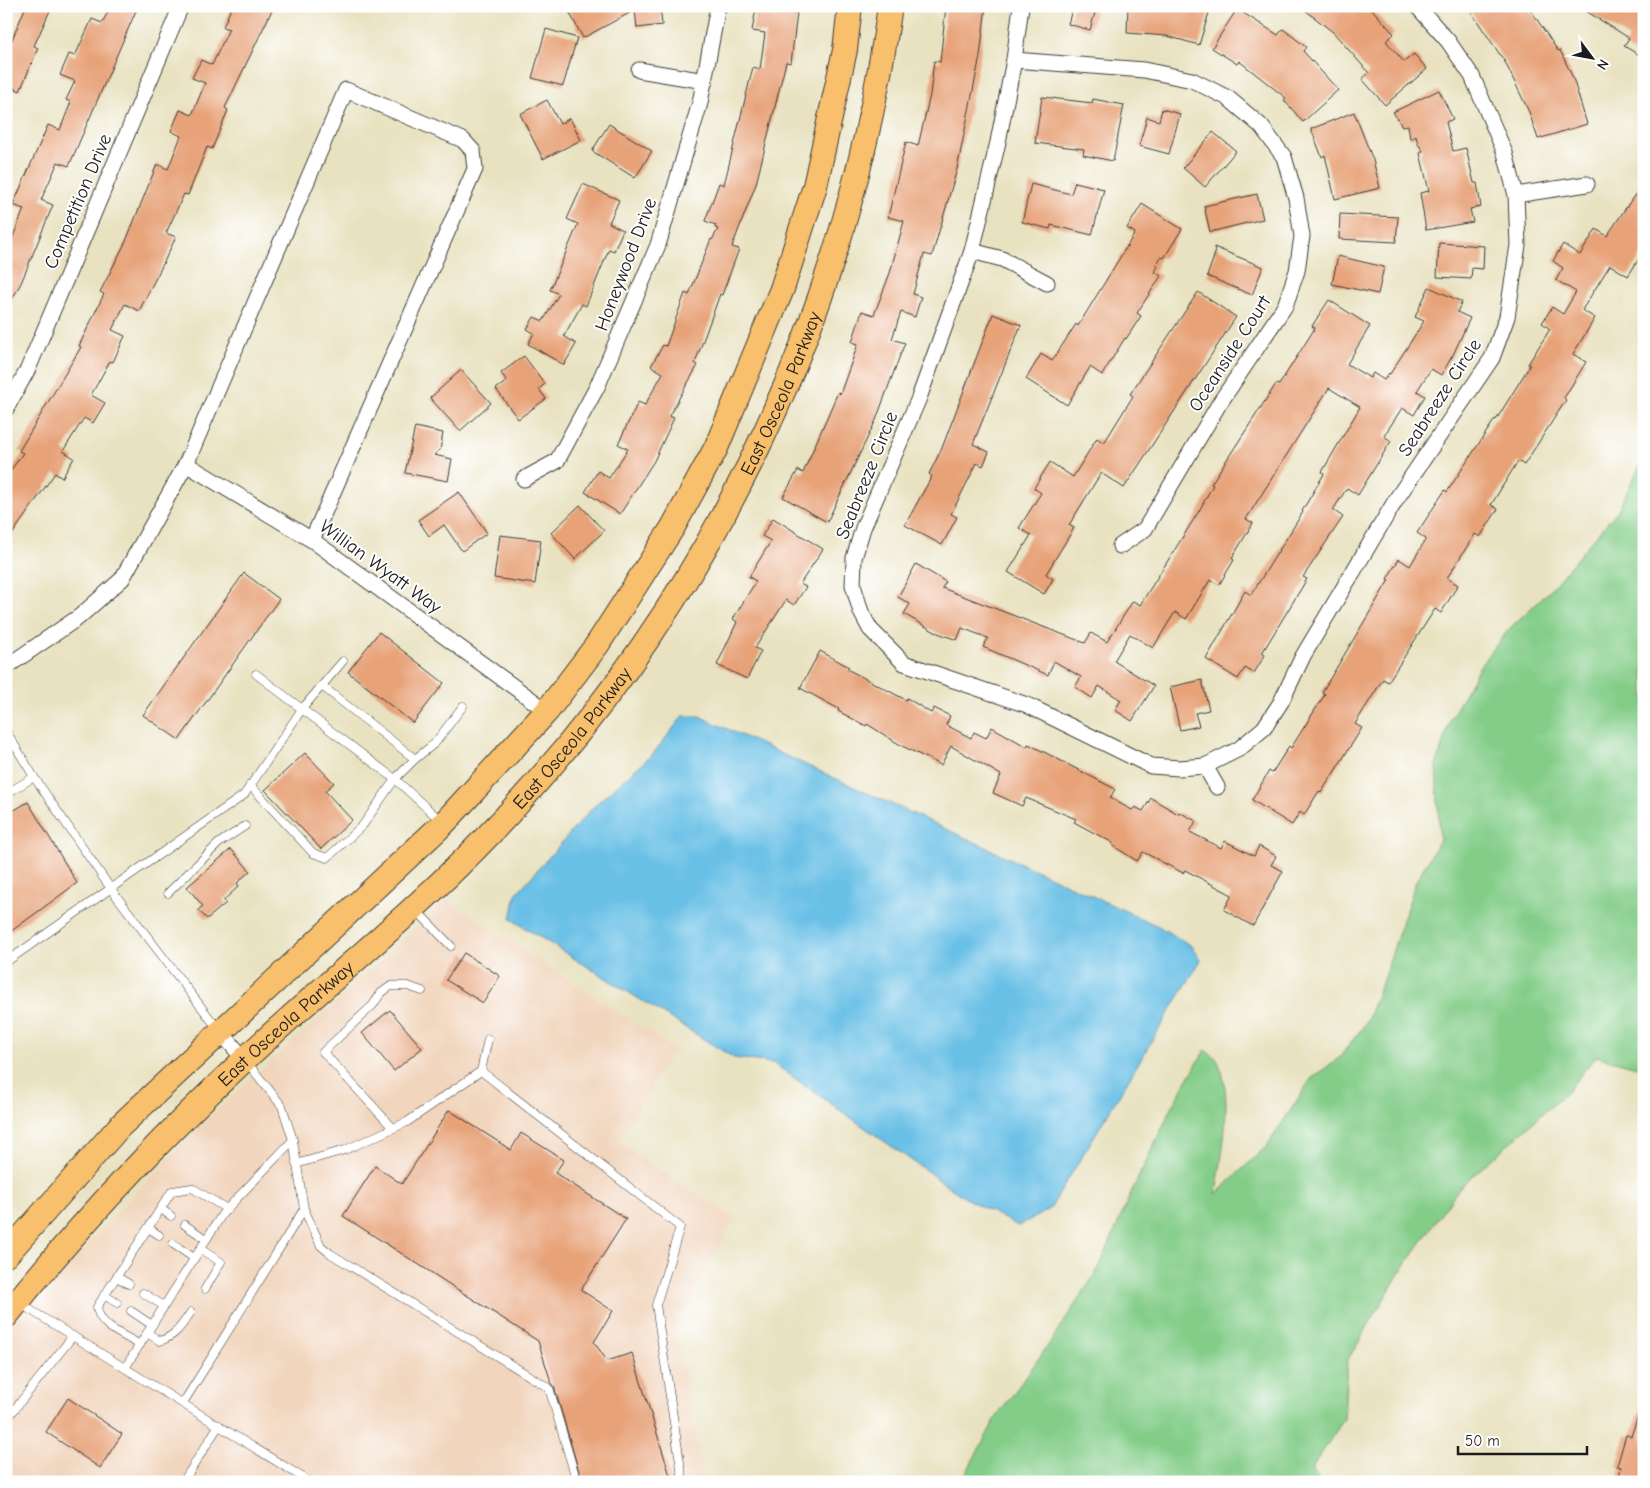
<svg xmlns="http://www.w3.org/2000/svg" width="1650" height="1488" font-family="'Comic Neue',sans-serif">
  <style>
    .built { fill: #f1d5bd }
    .green { fill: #84cd89; stroke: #507452 }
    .water { fill: #69c0e6; stroke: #426e81 }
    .building { fill: #e7a278 }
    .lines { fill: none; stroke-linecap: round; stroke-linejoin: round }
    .service-casing { stroke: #3b3a35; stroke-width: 9 }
    .minor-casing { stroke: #3b3a35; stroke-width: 17 }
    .primary-casing { stroke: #3b3a35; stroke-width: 26 }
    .service { stroke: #fff; stroke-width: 8 }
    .minor { stroke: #fff; stroke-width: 15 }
    .primary { stroke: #f8bf6c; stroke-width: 24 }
    .labels { text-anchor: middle; stroke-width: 4; stroke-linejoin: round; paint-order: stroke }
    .street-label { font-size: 19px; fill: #1c1c1c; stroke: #fff }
  </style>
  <rect width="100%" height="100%" fill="#fff"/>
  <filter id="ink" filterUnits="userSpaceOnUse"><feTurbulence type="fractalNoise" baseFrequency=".02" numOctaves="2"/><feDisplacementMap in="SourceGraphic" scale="10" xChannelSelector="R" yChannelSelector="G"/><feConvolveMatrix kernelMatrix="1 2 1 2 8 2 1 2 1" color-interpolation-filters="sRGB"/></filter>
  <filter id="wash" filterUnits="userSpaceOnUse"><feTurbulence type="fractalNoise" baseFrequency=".0096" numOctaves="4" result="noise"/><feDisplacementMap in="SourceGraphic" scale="20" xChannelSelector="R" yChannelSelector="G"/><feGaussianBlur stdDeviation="1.12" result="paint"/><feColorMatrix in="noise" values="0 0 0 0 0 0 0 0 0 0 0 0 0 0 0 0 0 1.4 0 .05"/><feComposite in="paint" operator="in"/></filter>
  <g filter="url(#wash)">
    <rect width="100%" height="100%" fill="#e9e2c1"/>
    <!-- built -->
    <path class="built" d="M447,900L674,1049L617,1142L734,1219L675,1326L704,1482H6V1331L189,1136Z"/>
    <!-- green -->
    <path class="green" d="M1644,457V1069L1596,1056L1566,1093L1459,1188L1397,1277L1347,1361L1344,1419L1311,1469L1320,1482H961L996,1418L1052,1340L1099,1268L1131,1193L1174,1103L1205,1050C1209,1053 1215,1056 1217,1060C1235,1091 1221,1160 1216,1194L1267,1146L1311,1079L1339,1058L1366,1023L1383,980L1416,881L1440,840L1436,766L1450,720L1480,666L1509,629L1550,590L1618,510Z"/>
    <!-- water -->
    <path class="water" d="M683,716H699L1158,926L1192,946L1201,960L1050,1209L1018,1226L965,1198L773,1063L734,1058L511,919L516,894L597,803L653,754Z"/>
    <g id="blocks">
      <!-- building -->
      <g class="building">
        <path d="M26,6H52L34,46L38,48L20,91L6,85V54Z"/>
        <path d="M111,6H138L69,166L58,162L41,200L53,205L21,283L6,310V237L12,239L24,209L13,205L48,125L60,130L71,102L66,100L75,81L60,75L69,54L75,56L92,19L102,23Z"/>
        <path d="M232,6H274L225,108L228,110L212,149L207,147L188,195L184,194L166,233L176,237L161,268L139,311L125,304L112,330L125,336L113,362L110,361L91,395L105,403L93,423L84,418L63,451L74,458L62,478L55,473L6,543V477L23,453L19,451L81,347L79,346L104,294L100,292L126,241L157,164L168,169L181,136L171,131L180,110L192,115L205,83L192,78L201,60L212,65L229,29L223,27Z"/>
        <path d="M566,6H660L662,25L637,28L635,10L583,38Z"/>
        <path d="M946,6H986L980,56L957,169L932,256L924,254L913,294L921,297L915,317L901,312L892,339L905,343L899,358L876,420L827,522L783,497L798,470L803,473L838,392L840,394L858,344L852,342L862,311L874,315L890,273L904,221L888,217L906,142L918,146L930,95L934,61L940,62Z"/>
        <path d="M1073,6H1097L1090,30L1068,24Z"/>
        <path d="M1128,6H1211L1199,45L1167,36L1127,33Z"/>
        <path d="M1300,6H1369L1394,34L1386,41L1404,62L1414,54L1427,69L1385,105L1362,79L1369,73L1334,33Z"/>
        <path d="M1467,6H1528L1558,51L1560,50L1573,78L1587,124L1538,139L1529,112L1505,62Z"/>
        <path d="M1578,6H1630L1644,15V58L1624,46L1629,38Z"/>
        <path d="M756,8L797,13L791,63L786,62L756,184L732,247L739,249L722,295L720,294L695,363L698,365L669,416L674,418L654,461L620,514L585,492L598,471L609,478L628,449L618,444L638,402L645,405L663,373L651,366L663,345L666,346L685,293L689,295L711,239L712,240L718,229L715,228L716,225L705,221L719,183L724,185L753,67L760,69L765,33L752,31Z"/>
        <path d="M1237,9L1278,35L1283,29L1306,47L1303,51L1338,90L1303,122L1284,100L1286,98L1239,61L1237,64L1212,48Z"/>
        <path d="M546,29L577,38L563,86L532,78Z"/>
        <path d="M1439,90L1453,119L1446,122L1453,151L1466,148L1474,183H1477L1481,207L1470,209L1473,222L1426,230L1420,193L1429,191L1420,153L1423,151L1418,144L1416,136L1410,139L1408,125L1402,126L1393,112Z"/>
        <path d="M1042,97L1092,103L1093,99L1124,105L1113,161L1083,155L1084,149L1035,143Z"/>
        <path d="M547,100L560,124L570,118L581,140L543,159L520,114Z"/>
        <path d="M1162,109L1180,114L1169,154L1139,146L1147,117L1159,121Z"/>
        <path d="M1354,112L1373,160L1380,188L1335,199L1325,155L1322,157L1311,129Z"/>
        <path d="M609,124L652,151L635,178L592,151Z"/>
        <path d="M1213,132L1236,151L1205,187L1183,168Z"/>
        <path d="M1644,181V251L1628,276L1610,265L1582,310L1595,318L1573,354L1586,362L1564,398L1566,400L1524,465L1518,461L1491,505L1498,509L1480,537L1475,534L1447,578L1458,585L1441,613L1435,609L1388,682L1383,679L1355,724L1362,728L1321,793L1319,791L1304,815L1300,812L1292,825L1252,800L1269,771L1272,773L1289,746L1291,748L1325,694L1322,692L1389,580L1387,579L1399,559L1410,566L1426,539L1417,533L1445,490L1447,492L1495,419L1496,420L1530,365L1528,364L1550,329L1542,323L1552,307L1563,314L1576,292L1556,280L1563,268L1553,261L1563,244L1580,255L1596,229L1607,236Z"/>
        <path d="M1075,182L1104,189L1092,235L1051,225L1050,229L1022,222L1031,184L1071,194Z"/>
        <path d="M583,184L619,200L609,223L623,230L614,251L609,249L586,306L582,304L564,336L576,344L564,365L528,344L534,333L527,329L534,317L543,321L559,294L550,290L578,224L567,219Z"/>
        <path d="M1257,194L1263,219L1210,232L1204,206Z"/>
        <path d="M1142,204L1182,229L1164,258L1161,257L1156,265L1158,266L1155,272L1161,276L1137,313L1141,316L1126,339L1125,338L1102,375L1090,367L1067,405L1026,379L1041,354L1052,361L1076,324L1078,326L1135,233L1127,228Z"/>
        <path d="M1340,214L1398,217L1396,242L1339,239Z"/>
        <path d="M1439,243L1484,246L1483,269L1472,268L1471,279L1437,277Z"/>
        <path d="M1214,247L1263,267L1252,295L1207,276L1215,254Z"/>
        <path d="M1338,256L1384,267L1378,294L1332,284Z"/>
        <path d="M1429,287L1462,302L1457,312L1470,318L1453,355L1441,375L1431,369L1417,391L1425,396L1414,415L1402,408L1384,436L1391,441L1358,495L1347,488L1333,510L1343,517L1303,577L1307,579L1262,653L1265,655L1254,673L1245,668L1238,679L1206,659L1245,591L1251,595L1303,512L1302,511L1324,474L1322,472L1360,407L1329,388L1246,519L1253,523L1232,558L1234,560L1219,585L1210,580L1186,619L1175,612L1153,648L1130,634L1114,661L1154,686L1132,721L1115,710L1121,700L1099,686L1092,698L1075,687L1081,677L1054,661L1048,675L983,647L988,638L962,628L957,640L935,632L904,614L910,604L898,597L916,564L946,582L942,588L1085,643L1091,633L1107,642L1133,601L1140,605L1199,511L1213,485L1211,484L1276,384L1279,385L1315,328L1312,326L1329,300L1370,326L1347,364L1370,378L1373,373L1384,380L1389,373L1390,374L1424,321L1415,317Z"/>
        <path d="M1198,292L1236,317L1124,488L1101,473L1069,525L1074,528L1046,574L1053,579L1044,594L1008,572L1031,535L1019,528L1041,493L1034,488L1050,462L1073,477L1097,438L1104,443L1133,396L1130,394Z"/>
        <path d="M993,314L1021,325L973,444L989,452L983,466L977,463L951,514L957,517L942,545L905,525L932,476L929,474L942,448Z"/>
        <path d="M524,356L545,384L539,389L546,399L518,419L496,389L507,381L501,373Z"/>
        <path d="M461,370L491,403L460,431L430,398Z"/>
        <path d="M415,427L443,433L440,450L434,455L452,459L448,481L405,473Z"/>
        <path d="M459,492L487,533L462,551L444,525L429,536L418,520Z"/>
        <path d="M580,505L604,531L575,559L551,533Z"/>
        <path d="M773,518L823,549L800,584L806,587L794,605L786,600L755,648L761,651L747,679L717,665L737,622L733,619L756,581L749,577L771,541L762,536Z"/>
        <path d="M500,535L541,540L535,584L494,578Z"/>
        <path d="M244,573L279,599L179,740L143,715Z"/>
        <path d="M379,632L444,683L413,723L348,672Z"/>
        <path d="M820,651L849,667L847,669L906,700L907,698L931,713L934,708L950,716L946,725L971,738L974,732L986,738L992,727L1027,747L1028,744L1046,753L1115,789L1110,798L1132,810L1135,807L1143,811L1151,798L1178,814L1179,812L1196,821L1190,832L1221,848L1225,841L1254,856L1259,846L1276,856L1271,865L1283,871L1253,926L1224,910L1232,895L1185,870L1183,873L1143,852L1137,861L1112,845L1113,843L1074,822L1076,819L1026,798L1022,806L993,793L1001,775L951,746L941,765L902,746L867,724L866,726L838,711L839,709L800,688Z"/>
        <path d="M1202,680L1209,710L1195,713L1199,726L1180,730L1170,687Z"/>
        <path d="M305,753L334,783L325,791L352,820L321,849L265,790Z"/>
        <path d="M28,802L77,883L6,935V815Z"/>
        <path d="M231,849L250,871L237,883L239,886L224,900L226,903L207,919L198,910L203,906L187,887Z"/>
        <path d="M464,953L500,976L483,1003L446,980Z"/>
        <path d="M390,1010L422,1048L394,1071L362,1033Z"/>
        <path d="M449,1110L511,1150L521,1133L564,1160L555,1173L626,1219L581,1290L613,1311L594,1342L607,1361L632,1353L672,1482H582L554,1386L551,1382L538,1341L343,1216L375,1166L402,1184Z"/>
        <path d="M68,1398L122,1434L100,1468L46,1432Z"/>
        <path d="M1642,1405L1644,1482H1618L1621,1467L1617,1466L1626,1435L1631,1436Z"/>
      </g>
    </g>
  </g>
  <g filter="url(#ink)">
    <use href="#blocks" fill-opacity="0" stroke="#3b3a35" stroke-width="1"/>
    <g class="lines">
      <defs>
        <g id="service">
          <path d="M256,674L302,709L343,661"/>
          <path d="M322,686L415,759L435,743L463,706"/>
          <path d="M6,731L34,777"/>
          <path d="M250,785L313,853L327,858L363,825L395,779L415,759"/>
          <path d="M6,794L34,777L111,889L218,1029"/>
          <path d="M168,893L219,843L245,826"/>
          <path d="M416,910L451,946"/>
          <path d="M6,962L244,795L302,709L395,779L441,821"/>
          <path d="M481,1071L488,1039"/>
          <path d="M393,1128L323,1052L373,1005L381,993L391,986H408L422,991"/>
          <path d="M296,1164L345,1150L407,1122L481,1071L680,1227L656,1305L683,1482"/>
          <path d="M161,1209L171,1216"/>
          <path d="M304,1209L321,1246L331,1254L549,1388L577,1482"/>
          <path d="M185,1225L206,1239"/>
          <path d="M148,1228L159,1235"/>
          <path d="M173,1244L194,1258"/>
          <path d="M200,1249L221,1262L205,1289"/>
          <path d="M117,1277L129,1284"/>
          <path d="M143,1293L164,1306"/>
          <path d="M104,1295L117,1303"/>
          <path d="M19,1303L310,1482"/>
          <path d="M131,1311L152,1325"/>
          <path d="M147,1333L160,1341C176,1336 182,1325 191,1312"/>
          <path d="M140,1345C124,1335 99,1327 97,1307L172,1191L192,1188L227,1209"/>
          <path d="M125,1368L223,1213L293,1140"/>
          <path d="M183,1403L304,1209L293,1140L282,1106L246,1061"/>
          <path d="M6,1420L73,1336"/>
          <path d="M183,1482L219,1425"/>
        </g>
        <g id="minor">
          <path d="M1021,6L1014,60L998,142L972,251L919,398L863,528L854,558L853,585L861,612L870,629L904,663L1027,705L1151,766L1179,768L1205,766L1239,749L1264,728L1281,702L1303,656L1397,498L1492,358L1507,317L1518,245L1516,195L1505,153L1472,76L1448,41L1417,6"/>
          <path d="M1014,60L1144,70L1192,80L1228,98L1261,126L1284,157L1296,198L1302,236L1297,271L1285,306L1219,404L1145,529L1120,546"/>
          <path d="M639,70L705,81"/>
          <path d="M1516,195L1587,184"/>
          <path d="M972,251L1002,259L1047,283"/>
          <path d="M6,409L28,369L181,6"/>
          <path d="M186,464L312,540L547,711"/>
          <path d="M524,479L557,461L597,387L658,245L700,103L718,6"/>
          <path d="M6,667L79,617L122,579L186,464L346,90L463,140L473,151L475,169L312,540"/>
          <path d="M1205,766L1217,787"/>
          <path d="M220,1031L244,1059"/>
        </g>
        <g id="primary">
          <path d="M6,1255L120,1126L444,823L547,711L597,645L673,527L716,448L782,289L815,186L845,50L850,6"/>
          <path id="s1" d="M6,1316C79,1225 160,1139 244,1060C319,989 400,925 473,851C702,619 845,329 890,6"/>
        </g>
      </defs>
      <!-- service casing -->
      <use href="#service" class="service-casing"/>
      <!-- minor casing -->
      <use href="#minor" class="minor-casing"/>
      <!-- primary casing -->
      <use href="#primary" class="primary-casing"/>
      <!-- service -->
      <use href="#service" class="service"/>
      <!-- minor -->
      <use href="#minor" class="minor"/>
      <!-- primary -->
      <use href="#primary" class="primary"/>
    </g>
  </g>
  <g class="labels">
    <!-- street labels -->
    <g class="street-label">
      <text transform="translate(77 201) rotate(-67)" y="7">Competition Drive</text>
      <text transform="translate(625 264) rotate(-69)" y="7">Honeywood Drive</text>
      <text transform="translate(1229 353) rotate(-57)" y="7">Oceanside Court</text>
      <text dy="7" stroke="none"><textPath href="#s1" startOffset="1215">East Osceola Parkway</textPath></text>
      <text transform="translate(1439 397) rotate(-57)" y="7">Seabreeze Circle</text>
      <text transform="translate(866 475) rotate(-68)" y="7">Seabreeze Circle</text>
      <text transform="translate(381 566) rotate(36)" y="7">Willian Wyatt Way</text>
      <text dy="7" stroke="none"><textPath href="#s1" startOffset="810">East Osceola Parkway</textPath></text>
      <text dy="7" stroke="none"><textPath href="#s1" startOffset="405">East Osceola Parkway</textPath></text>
    </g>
  </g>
  <!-- margin -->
  <rect width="1650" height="1488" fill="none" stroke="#fff" stroke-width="25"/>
  <!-- north arrow -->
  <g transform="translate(1592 58) rotate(122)" stroke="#ffffff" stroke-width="4" paint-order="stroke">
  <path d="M0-4L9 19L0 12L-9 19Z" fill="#1c1c1c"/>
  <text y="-8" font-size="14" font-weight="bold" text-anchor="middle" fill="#1c1c1c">N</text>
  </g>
  <!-- scale -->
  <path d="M1458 1446v8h129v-8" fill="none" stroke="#1c1c1c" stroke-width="2.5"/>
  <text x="1465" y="1446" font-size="15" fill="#1c1c1c" stroke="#ffffff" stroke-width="4" paint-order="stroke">50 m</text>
</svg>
